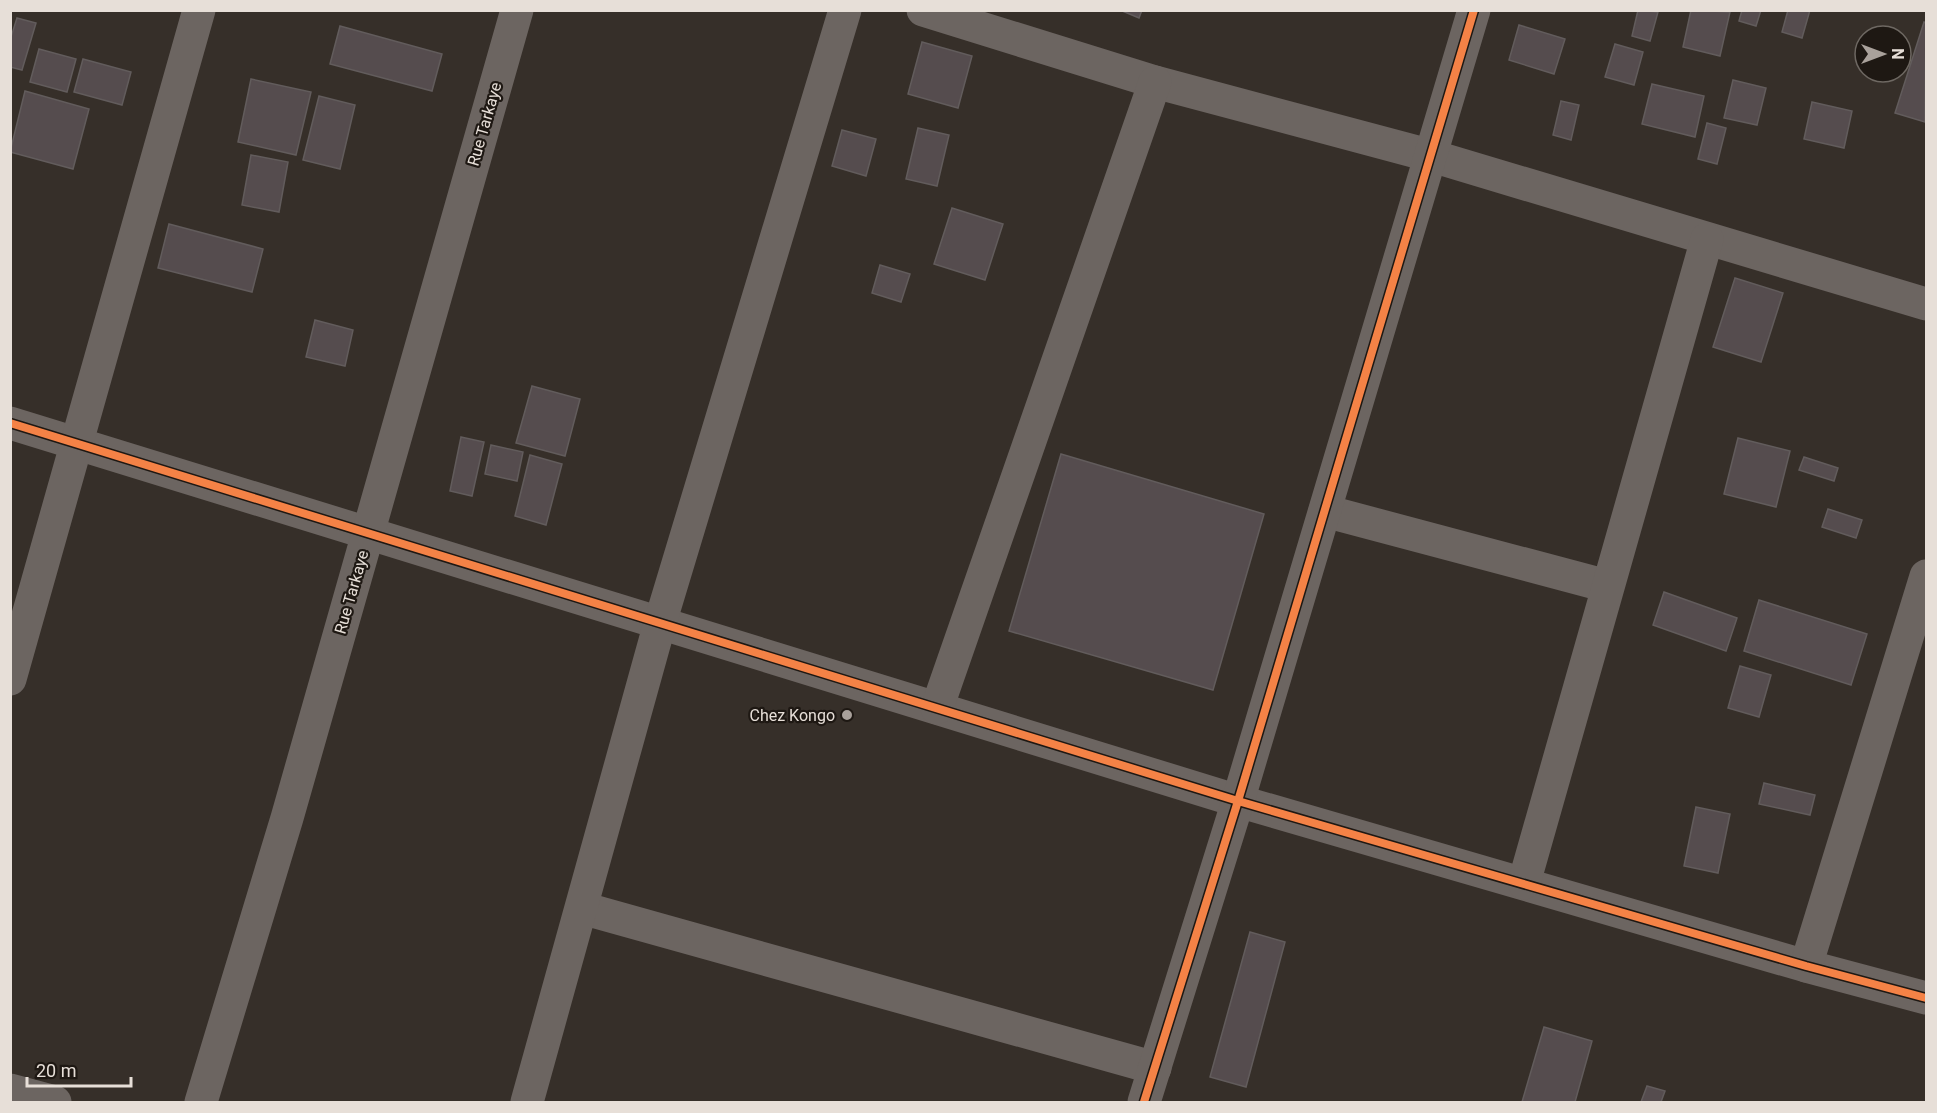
<svg xmlns="http://www.w3.org/2000/svg" width="1937" height="1113" font-family="Roboto,sans-serif">
  <style>
    .building { fill: #554c4e; stroke: #625c5c; stroke-width: 1.5 }
    .lines { fill: none; stroke-linecap: round; stroke-linejoin: round }
    .minor { stroke: #6c6561; stroke-width: 33 }
    .cycleway-casing { stroke: #1e1813; stroke-width: 11 }
    .cycleway { stroke: #f48246; stroke-width: 8 }
    .poi-dot { fill: #a9a19b; stroke: #1e1813; stroke-width: 2 }
    .labels { text-anchor: middle; stroke-width: 4.5; stroke-linejoin: round; paint-order: stroke }
    .street-label { font-size: 16px; fill: #e7dfd8; stroke: #1e1813 }
    .poi-label { font-size: 16px; fill: #e7dfd8; stroke: #1e1813; text-anchor: end }
  </style>
  <rect width="100%" height="100%" fill="#362f29"/>
  <!-- building -->
  <g class="building">
    <path d="M1120,10H1142L1139,18Z"/>
    <path d="M1638,10L1658,12L1650,41L1632,36Z"/>
    <path d="M1691,10L1730,12L1720,56L1683,47Z"/>
    <path d="M1742,10H1761L1756,26L1739,21Z"/>
    <path d="M1788,10H1810L1802,38L1782,32Z"/>
    <path d="M17,18L36,23L22,70L10,67V40Z"/>
    <path d="M1924,22L1926,23L1925,122L1895,113Z"/>
    <path d="M1519,25L1565,39L1554,74L1509,60Z"/>
    <path d="M340,26L442,54L432,91L330,64Z"/>
    <path d="M922,42L972,56L958,108L908,94Z"/>
    <path d="M1615,44L1643,52L1634,85L1605,77Z"/>
    <path d="M39,49L76,59L67,92L30,82Z"/>
    <path d="M83,59L131,72L122,105L74,92Z"/>
    <path d="M251,79L311,92L296,155L238,142Z"/>
    <path d="M1733,80L1766,88L1757,125L1724,118Z"/>
    <path d="M1652,84L1704,96L1695,137L1642,124Z"/>
    <path d="M25,91L89,109L73,169L10,152Z"/>
    <path d="M319,96L355,105L340,169L303,160Z"/>
    <path d="M1561,101L1579,105L1571,140L1553,135Z"/>
    <path d="M1812,102L1852,111L1844,148L1804,139Z"/>
    <path d="M1707,123L1726,128L1717,164L1698,159Z"/>
    <path d="M918,128L949,135L937,186L906,179Z"/>
    <path d="M842,130L876,139L866,176L832,166Z"/>
    <path d="M251,155L288,162L279,212L242,205Z"/>
    <path d="M952,208L1003,224L985,280L934,264Z"/>
    <path d="M169,224L263,249L252,292L158,268Z"/>
    <path d="M880,265L910,274L901,302L872,293Z"/>
    <path d="M1735,278L1783,293L1761,362L1713,347Z"/>
    <path d="M315,320L353,330L345,366L306,357Z"/>
    <path d="M532,386L580,399L565,456L516,443Z"/>
    <path d="M461,437L484,442L472,496L450,491Z"/>
    <path d="M1738,438L1790,451L1776,507L1724,494Z"/>
    <path d="M491,445L523,452L517,481L485,474Z"/>
    <path d="M1061,454L1264,514L1213,690L1009,631Z"/>
    <path d="M530,455L562,464L546,525L515,516Z"/>
    <path d="M1804,457L1838,468L1834,481L1799,470Z"/>
    <path d="M1828,509L1862,520L1856,538L1822,527Z"/>
    <path d="M1664,592L1737,618L1726,651L1653,625Z"/>
    <path d="M1759,600L1867,634L1851,685L1744,651Z"/>
    <path d="M1740,666L1771,675L1759,717L1728,708Z"/>
    <path d="M1764,783L1815,795L1810,815L1759,804Z"/>
    <path d="M1696,807L1730,814L1718,873L1684,866Z"/>
    <path d="M1250,932L1285,942L1246,1087L1210,1077Z"/>
    <path d="M1544,1027L1592,1041L1575,1102H1522Z"/>
    <path d="M1647,1086L1665,1091L1661,1102H1641Z"/>
  </g>
  <g class="lines">
    <!-- minor -->
    <g class="minor">
      <path d="M923,10L1155,82L1432,156L1926,304"/>
      <path d="M10,423L1238,801L1806,966L1926,998"/>
      <path d="M1325,511L1607,586"/>
      <path d="M10,679L199,10"/>
      <path d="M937,708L1155,82"/>
      <path d="M1524,883L1707,239"/>
      <path d="M582,908L1155,1068"/>
      <path d="M1806,966L1926,576"/>
      <path d="M10,1090L55,1102"/>
      <path d="M201,1102L287,818L517,10"/>
      <path d="M527,1102L660,623L845,10"/>
      <path d="M1144,1102L1238,801L1474,10"/>
    </g>
    <defs>
      <g id="cycleway">
        <path d="M10,423L1238,801L1806,966L1926,998"/>
        <path d="M1144,1102L1238,801L1474,10"/>
      </g>
    </defs>
    <!-- cycleway casing -->
    <use href="#cycleway" class="cycleway-casing"/>
    <!-- cycleway -->
    <use href="#cycleway" class="cycleway"/>
  </g>
  <!-- markers -->
  <circle class="poi-dot" cx="847" cy="715" r="6"/>
  <g class="labels">
    <!-- street labels -->
    <g class="street-label">
      <text transform="translate(484 124) rotate(-74)" y="6">Rue Tarkaye</text>
      <text transform="translate(351 592) rotate(-74)" y="6">Rue Tarkaye</text>
    </g>
    <!-- poi labels -->
    <g class="poi-label">
      <text x="835" y="721">Chez Kongo</text>
    </g>
  </g>
  <!-- border -->
  <rect width="1937" height="1113" fill="none" stroke="#e7dfd8" stroke-width="24"/>
  <!-- north arrow -->
  <g transform="translate(1883 54) rotate(90)"><circle r="28" fill="#1e1813" stroke="#6e6862" stroke-width="1.5"/>
  <path d="M0-4.5L10 22L0 15L-10 22Z" fill="#a9a19b"/>
  <text y="-9" font-size="16" font-weight="bold" text-anchor="middle" fill="#e7dfd8">N</text>
  </g>
  <!-- scale -->
  <path d="M27 1077v9h104v-9" fill="none" stroke="#e7dfd8" stroke-width="3"/>
  <text x="36" y="1077" font-size="18" fill="#e7dfd8" stroke="#1e1813" stroke-width="4.5" paint-order="stroke">20 m</text>
</svg>
